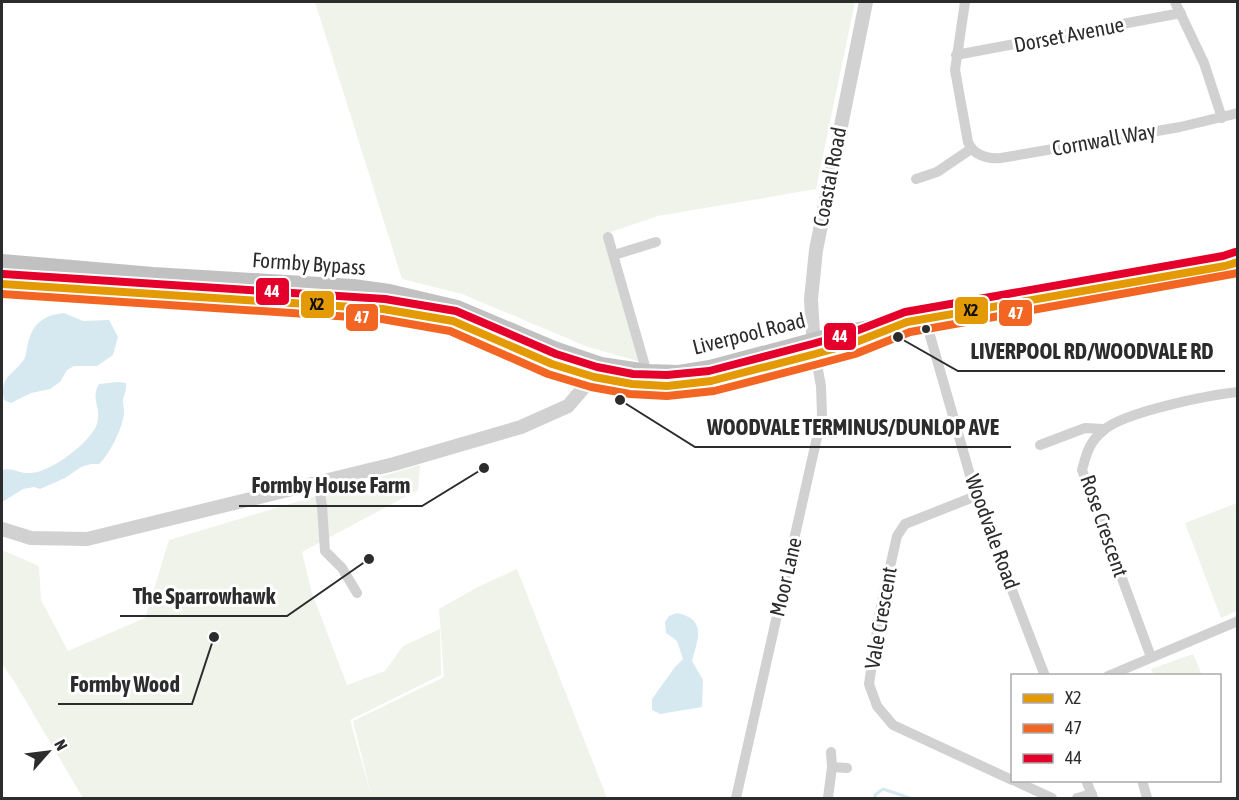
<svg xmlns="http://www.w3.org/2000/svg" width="1239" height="800" font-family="'Asap Condensed',sans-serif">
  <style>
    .green { fill: #f0f3ea }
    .water { fill: #d6e8f0 }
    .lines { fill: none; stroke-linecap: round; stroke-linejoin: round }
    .stream { stroke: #d6e8f0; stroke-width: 3 }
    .minor { stroke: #d1d1d1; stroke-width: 10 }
    .tertiary { stroke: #d1d1d1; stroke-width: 14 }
    .trunk { stroke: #c1c1c1; stroke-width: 18 }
    .bus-1-casing { stroke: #fff; stroke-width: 12 }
    .bus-2-casing { stroke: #fff; stroke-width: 12 }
    .bus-3-casing { stroke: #fff; stroke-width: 12 }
    .bus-1 { stroke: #e39a04; stroke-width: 8 }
    .bus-2 { stroke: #f26522; stroke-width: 8 }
    .bus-3 { stroke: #e4002b; stroke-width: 8 }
    .bus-dot { fill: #2c2c2c; stroke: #fff; stroke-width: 2 }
    .labels { text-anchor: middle; stroke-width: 6; stroke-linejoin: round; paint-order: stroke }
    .street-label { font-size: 21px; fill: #2c2c2c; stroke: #fff }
    .leader { fill: none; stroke: #2c2c2c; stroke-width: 2 }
    .callout-dot { fill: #2c2c2c; stroke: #fff; stroke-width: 2 }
    .callout-label { font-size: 22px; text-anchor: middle; font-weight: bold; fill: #2c2c2c; stroke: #fff; stroke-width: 6; stroke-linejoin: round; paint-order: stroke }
    .line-badge { stroke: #fff; stroke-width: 2 }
    .badge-label { font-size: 16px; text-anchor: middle; font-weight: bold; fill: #fff }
    .pale-badge-label { font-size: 16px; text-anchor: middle; font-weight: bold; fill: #111 }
  </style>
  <rect width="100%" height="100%" fill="#fff"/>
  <!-- green -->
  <g class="green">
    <path d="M315,2H855L816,189L658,216L605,234L641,362L588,347L462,294L402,279Z"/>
    <path d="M420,465L418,490L302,552L311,590L347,685L385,671L403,646L440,629L441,675L350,720L372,798L353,721L444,677L439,609L478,587L517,569L607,798H83L14,681L2,664V550L39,566L41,600L68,651L145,618L169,540Z"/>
    <path d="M1237,503V611L1221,618L1185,523Z"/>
    <path d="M1193,654L1202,675H1154L1151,669Z"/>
  </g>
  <!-- water -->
  <g class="water">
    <path d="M64,313L83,321L109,320L118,337L113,355L97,366H74L67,370L60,382L50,389L31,393L11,403L4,400C0,376 11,377 23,361C26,358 26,352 27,348C31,325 42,315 64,313Z"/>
    <path d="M118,382L126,383C127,391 123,395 123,402C123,405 124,408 124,412C124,425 109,456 99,464H91L81,467L65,478L40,489L34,487L23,489L2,502V470C12,467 18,473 28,473C48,475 91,442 97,424C102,408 90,399 99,384Z"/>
    <path d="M677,613C707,619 698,639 692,661L703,680L702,707L660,714L652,710V699L675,667L683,659L677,641L666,633L665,622L669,616Z"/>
  </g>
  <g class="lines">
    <!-- stream -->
    <path class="stream" d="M876,798L875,795L883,789L910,798"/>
    <!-- minor -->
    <g class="minor">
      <path d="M965,2L955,70L968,142C974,156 987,159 1001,158L1180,127L1238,113"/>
      <path d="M1175,2L1204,63L1222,118"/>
      <path d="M956,55L1181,13"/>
      <path d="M916,179L937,172L971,149"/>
      <path d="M608,237L647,373"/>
      <path d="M614,255L656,242"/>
      <path d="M925,318L976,496L1045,676"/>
      <path d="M1040,445L1085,428L1104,429"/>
      <path d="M318,481L322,506L325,551L342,568L357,593"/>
      <path d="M976,496L905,524L897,536L880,611L869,684L877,706L893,725L1012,780"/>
      <path d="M1151,657L1082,470C1087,452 1089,442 1104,430C1124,412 1209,395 1238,392"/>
      <path d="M1108,676L1238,621"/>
      <path d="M832,767L847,768"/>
      <path d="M1013,780L1052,798"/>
      <path d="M1086,780L1093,798"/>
      <path d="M1142,780L1147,798"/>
      <path d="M736,798L822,415L821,386L815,354"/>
      <path d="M828,798L832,767L831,752"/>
      <path d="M1077,798L1092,794"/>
    </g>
    <!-- tertiary -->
    <g class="tertiary">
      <path d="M814,351L811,299L816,250L866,2"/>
      <path d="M2,529L31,538L87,539L394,464L521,427L568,406L599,370"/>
    </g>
    <!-- trunk -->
    <g class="trunk">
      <path d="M2,263L153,276L353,288L389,293L457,309L554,350L601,366L647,373L679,374L710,369L842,334L1238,262"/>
      <path d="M2,284L383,309L453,321L472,328"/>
      <path d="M509,344C545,360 579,375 618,382"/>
      <path d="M708,382L853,344"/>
    </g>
    <defs>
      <path id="bus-1" d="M2,284L383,309L453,321L552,364L594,377L632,384L667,386L711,381L815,354L851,344L907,322L1225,266L1238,262"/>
      <path id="bus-2" d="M2,294L382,319L450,331L548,374L591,387L630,394L667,396L714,391L818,364L855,354L910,332L1238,273"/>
      <path id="bus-3" d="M3,274L385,299L456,311L556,354L597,367L633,374L667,375L709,371L812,344L848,334L905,312L1223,256L1235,252"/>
    </defs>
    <!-- bus-1 casing -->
    <use href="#bus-1" class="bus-1-casing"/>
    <!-- bus-2 casing -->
    <use href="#bus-2" class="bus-2-casing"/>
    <!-- bus-3 casing -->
    <use href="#bus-3" class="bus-3-casing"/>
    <!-- bus-1 -->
    <use href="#bus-1" class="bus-1"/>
    <!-- bus-2 -->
    <use href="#bus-2" class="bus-2"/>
    <!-- bus-3 -->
    <use href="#bus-3" class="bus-3"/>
  </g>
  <!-- markers -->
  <circle class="bus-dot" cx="926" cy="329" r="5"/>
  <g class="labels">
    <!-- street labels -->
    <g class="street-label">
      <text transform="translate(1069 35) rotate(-11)" y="7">Dorset Avenue</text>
      <text transform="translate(1104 140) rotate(-10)" y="7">Cornwall Way</text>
      <text transform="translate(830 177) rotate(-79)" y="7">Coastal Road</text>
      <text transform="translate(309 264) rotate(4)" y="7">Formby Bypass</text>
      <text transform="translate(749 334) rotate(-14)" y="7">Liverpool Road</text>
      <text transform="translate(1104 526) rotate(71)" y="7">Rose Crescent</text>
      <text transform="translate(992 532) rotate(70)" y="7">Woodvale Road</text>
      <text transform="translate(786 577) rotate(-77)" y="7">Moor Lane</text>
      <text transform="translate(881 618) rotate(-80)" y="7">Vale Crescent</text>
    </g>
  </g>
  <!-- callouts -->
  <path class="leader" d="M898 337L958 371H1225M620 400L695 447H1011M484 468L422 506H239M369 559L287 616H120M214 637L192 704H58"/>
  <g class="callout-dot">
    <circle cx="898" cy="337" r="6"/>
    <circle cx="620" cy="400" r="6"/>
    <circle cx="484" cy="468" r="6"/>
    <circle cx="369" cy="559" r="6"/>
    <circle cx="214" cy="637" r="6"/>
  </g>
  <g class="callout-label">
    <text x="1092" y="359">LIVERPOOL RD/WOODVALE RD</text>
    <text x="853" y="435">WOODVALE TERMINUS/DUNLOP AVE</text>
    <text x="331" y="493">Formby House Farm</text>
    <text x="204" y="604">The Sparrowhawk</text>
    <text x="125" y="692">Formby Wood</text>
  </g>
  <g class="line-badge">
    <rect x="255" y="277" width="35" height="29" rx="6" fill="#e4002b"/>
    <rect x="300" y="290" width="35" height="29" rx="6" fill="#e39a04"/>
    <rect x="954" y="296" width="35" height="29" rx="6" fill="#e39a04"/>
    <rect x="998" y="299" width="35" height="28" rx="6" fill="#f26522"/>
    <rect x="345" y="303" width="34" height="29" rx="6" fill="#f26522"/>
    <rect x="823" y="322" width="34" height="29" rx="6" fill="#e4002b"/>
  </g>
  <g class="badge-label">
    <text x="272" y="297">44</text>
    <text x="1016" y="319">47</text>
    <text x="362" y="323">47</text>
    <text x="840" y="342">44</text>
  </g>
  <g class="pale-badge-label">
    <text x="317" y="310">X2</text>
    <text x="971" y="316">X2</text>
  </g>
  <!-- border -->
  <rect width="1239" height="800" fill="none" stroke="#2c2c2c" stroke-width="6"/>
  <!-- legend -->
  <rect x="1011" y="674" width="210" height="108" fill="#ffffff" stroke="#ababab" stroke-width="1.5"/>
  <rect x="1023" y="694" width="30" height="9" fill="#e39a04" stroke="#ababab" stroke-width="1.5"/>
  <text x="1065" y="704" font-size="18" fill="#2c2c2c">X2</text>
  <rect x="1023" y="724" width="30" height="9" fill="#f26522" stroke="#ababab" stroke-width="1.5"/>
  <text x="1065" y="734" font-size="18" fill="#2c2c2c">47</text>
  <rect x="1023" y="754" width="30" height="9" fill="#e4002b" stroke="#ababab" stroke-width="1.5"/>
  <text x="1065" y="764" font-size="18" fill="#2c2c2c">44</text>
  <!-- north arrow -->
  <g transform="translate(48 752) rotate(62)" stroke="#ffffff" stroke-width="4.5" paint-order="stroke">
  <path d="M0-4.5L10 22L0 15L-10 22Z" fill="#2c2c2c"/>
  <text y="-9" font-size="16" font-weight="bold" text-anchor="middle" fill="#2c2c2c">N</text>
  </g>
</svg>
